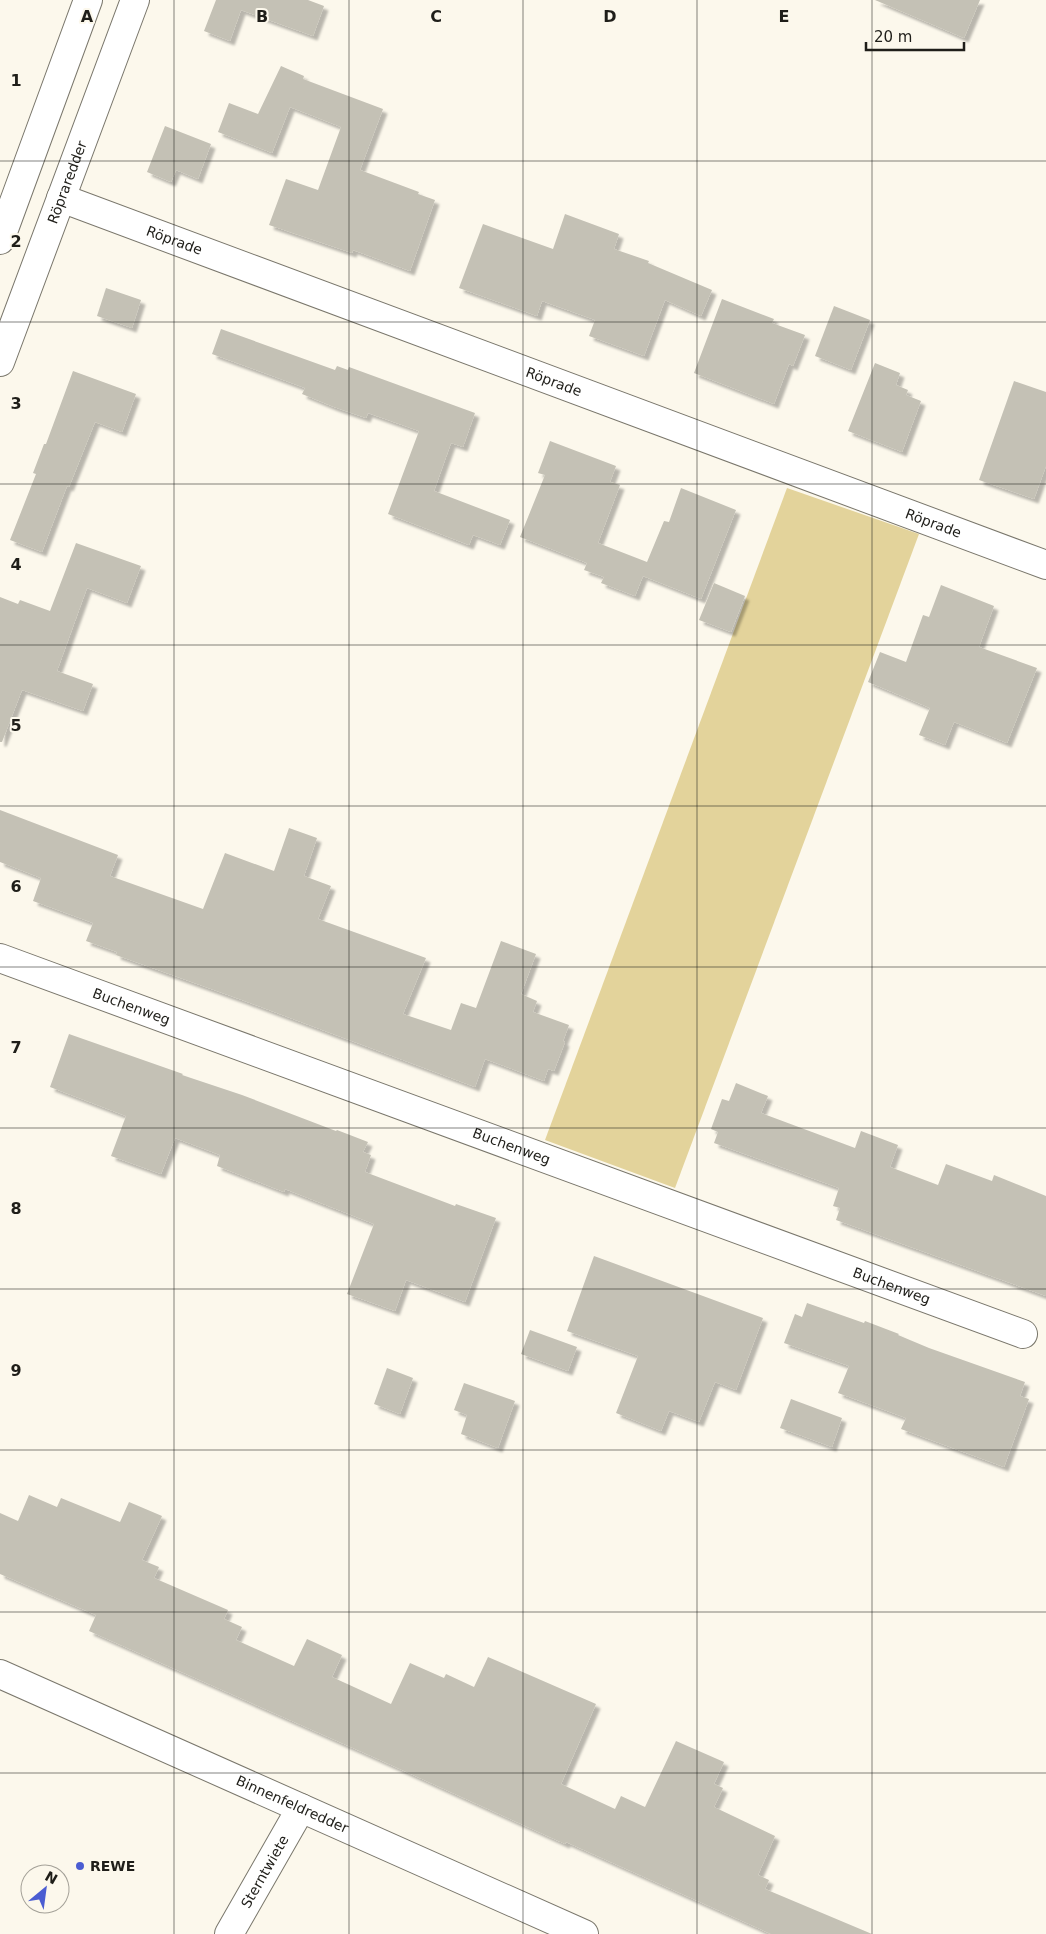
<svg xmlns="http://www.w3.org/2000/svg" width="1046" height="1934" font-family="'DejaVu Sans',sans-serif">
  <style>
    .green { fill: #e3d39b }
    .building { fill: #c4c1b5; filter: url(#shadow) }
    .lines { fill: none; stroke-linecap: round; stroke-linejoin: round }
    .minor-casing { stroke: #7a776c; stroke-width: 30 }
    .tertiary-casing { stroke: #7a776c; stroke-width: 30 }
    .secondary-casing { stroke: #7a776c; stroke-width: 30 }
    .minor { stroke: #fff; stroke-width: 28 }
    .tertiary { stroke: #fff; stroke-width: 28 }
    .secondary { stroke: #fff; stroke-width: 28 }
    .grid { fill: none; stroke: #1f1e19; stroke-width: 1; stroke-opacity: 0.55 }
    .poi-dot { fill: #4b5dd2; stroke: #fcf8ec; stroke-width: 2 }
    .labels { text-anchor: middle; stroke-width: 4; stroke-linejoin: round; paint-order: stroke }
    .street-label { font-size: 14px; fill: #1f1e19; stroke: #fcf8ec }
    .poi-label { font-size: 14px; font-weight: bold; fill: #1f1e19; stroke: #fcf8ec; text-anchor: start }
    .grid-label { font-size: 16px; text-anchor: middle; font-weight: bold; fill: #1f1e19; stroke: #fcf8ec; stroke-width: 4; stroke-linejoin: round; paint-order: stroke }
  </style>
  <defs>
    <filter id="shadow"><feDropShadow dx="4.5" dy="4.5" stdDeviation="1" flood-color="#0004"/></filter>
  </defs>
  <rect width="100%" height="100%" fill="#fcf8ec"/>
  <!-- green -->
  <path class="green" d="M787,488L919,534L675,1188L545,1140Z"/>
  <!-- building -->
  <g class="building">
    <path d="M216,0H308L324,6L313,36L241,10L230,41L204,31Z"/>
    <path d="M875,0H980L964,38Z"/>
    <path d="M281,66L304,76L303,79L383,109L360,170L419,192L418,194L435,200L410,271L353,250L352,253L269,225L286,179L318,190L341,127L290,107L272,153L218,132L229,103L258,114Z"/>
    <path d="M165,126L211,144L198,179L176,170L171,182L147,172Z"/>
    <path d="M565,214L619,234L614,249L649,261L648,263L712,290L701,316L665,300L644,356L589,336L595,320L542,301L537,316L459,288L483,224L553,249Z"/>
    <path d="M106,288L141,300L132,328L97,316Z"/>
    <path d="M722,299L774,319L772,323L805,335L793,366L789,364L774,404L694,373Z"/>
    <path d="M834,306L870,320L851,370L815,356Z"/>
    <path d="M221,329L335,370L337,366L348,370L349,367L475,413L463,447L451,443L434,491L510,520L500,545L473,535L469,545L388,514L419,431L368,413L366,418L334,407L302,394L305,388L212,354Z"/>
    <path d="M875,363L900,373L896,385L908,390L906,395L921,401L902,452L848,431Z"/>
    <path d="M73,371L136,394L122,432L95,422L69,487L67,486L42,552L10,540L36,474L33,473L44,444H46Z"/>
    <path d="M1014,381L1046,392V466L1034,499L979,480Z"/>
    <path d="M550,441L616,466L610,482L620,485L598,543L647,562L664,521L669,522L681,488L736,510L701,599L643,576L635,596L601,583L604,577L584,570L587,563L520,537L545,475L538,473Z"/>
    <path d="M76,543L141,566L127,603L87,588L57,671L93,684L83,711L22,690L2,742H0V597L18,604L20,600L50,611Z"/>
    <path d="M714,583L745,596L731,632L699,620Z"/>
    <path d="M941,585L994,606L979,647L1037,668L1007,743L954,722L945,745L919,735L930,708L868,682L880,652L906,662L923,615L929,617Z"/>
    <path d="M0,810L118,855L110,876L203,909L225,853L274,871L289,828L317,838L304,876L331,886L318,919L426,958L403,1014L451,1030L461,1003L476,1008L501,941L536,954L521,994L537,1001L533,1012L569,1025L563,1041L565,1042L554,1071L548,1069L544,1081L485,1059L475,1087L242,1000L116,955L117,952L86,941L93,923L33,901L41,878L0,862Z"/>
    <path d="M69,1034L183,1074L182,1075L242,1095L336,1131L337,1130L368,1142L363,1152L371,1155L365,1172L455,1206L456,1204L496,1218L465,1302L406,1280L395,1311L347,1294L374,1224L285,1189L284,1192L217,1166L220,1155L175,1138L161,1174L111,1156L126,1116L50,1087Z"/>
    <path d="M736,1083L768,1096L761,1113L855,1148L861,1131L898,1145L890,1167L938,1185L946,1164L992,1181L994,1175L1046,1196V1296L836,1220L840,1208L833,1206L839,1188L714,1143L718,1132L711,1129L722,1099L729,1101Z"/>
    <path d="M594,1256L763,1318L736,1390L715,1382L699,1422L669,1411L661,1431L616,1413L638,1356L567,1331Z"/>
    <path d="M807,1303L864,1323L865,1321L899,1334L898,1335L929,1348L1025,1382L1020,1396L1029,1399L1004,1467L901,1429L906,1418L838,1393L849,1366L784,1343L795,1314L802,1317Z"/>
    <path d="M530,1330L577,1347L568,1371L521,1354Z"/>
    <path d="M387,1368L413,1378L400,1414L374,1404Z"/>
    <path d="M464,1383L515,1401L498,1448L461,1434L467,1415L454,1410Z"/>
    <path d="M791,1399L842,1418L832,1447L780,1428Z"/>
    <path d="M29,1495L57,1507L61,1498L120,1522L129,1502L162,1516L142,1560L159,1567L154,1578L228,1610L224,1619L242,1627L236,1640L294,1666L307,1639L342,1655L332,1677L391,1704L410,1663L444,1678L446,1674L474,1687L488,1657L596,1704L561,1784L615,1809L621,1796L645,1807L676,1741L724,1762L714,1784L723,1788L714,1807L775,1836L758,1875L769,1880L765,1889L872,1934H771L566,1842L565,1844L380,1760L89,1631L96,1615L0,1574V1513L18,1521Z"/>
  </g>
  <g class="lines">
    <defs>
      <g id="minor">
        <path id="s1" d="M61,198L1046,565"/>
        <path id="s2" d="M0,958L1023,1334"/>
        <path id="s3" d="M229,1934L301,1808"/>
      </g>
      <g id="tertiary">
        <path d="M0,240L88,0"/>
        <path id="s4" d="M0,362L135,0"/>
      </g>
      <g id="secondary">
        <path id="s5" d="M0,1674L584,1934"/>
      </g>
    </defs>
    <!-- minor casing -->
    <use href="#minor" class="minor-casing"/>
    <!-- tertiary casing -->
    <use href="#tertiary" class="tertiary-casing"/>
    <!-- secondary casing -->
    <use href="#secondary" class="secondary-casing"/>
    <!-- minor -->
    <use href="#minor" class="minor"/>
    <!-- tertiary -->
    <use href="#tertiary" class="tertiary"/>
    <!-- secondary -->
    <use href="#secondary" class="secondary"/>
  </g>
  <!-- grid -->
  <path class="grid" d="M174,0V1934M349,0V1934M523,0V1934M697,0V1934M872,0V1934M0,161H1046M0,322H1046M0,484H1046M0,645H1046M0,806H1046M0,967H1046M0,1128H1046M0,1289H1046M0,1450H1046M0,1612H1046M0,1773H1046"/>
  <!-- markers -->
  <circle class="poi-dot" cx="80" cy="1866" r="5"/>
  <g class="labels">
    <!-- street labels -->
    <g class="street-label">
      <text dy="5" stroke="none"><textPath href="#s4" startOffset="192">Röpraredder</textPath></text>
      <text dy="5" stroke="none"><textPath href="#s1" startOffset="121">Röprade</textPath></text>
      <text dy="5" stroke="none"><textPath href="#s1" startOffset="526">Röprade</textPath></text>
      <text dy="5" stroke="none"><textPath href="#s1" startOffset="931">Röprade</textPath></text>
      <text dy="5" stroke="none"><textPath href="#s2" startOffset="140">Buchenweg</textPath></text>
      <text dy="5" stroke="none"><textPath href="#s2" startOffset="545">Buchenweg</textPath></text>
      <text dy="5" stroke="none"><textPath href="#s2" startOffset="950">Buchenweg</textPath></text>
      <text dy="5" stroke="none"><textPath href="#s5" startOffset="320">Binnenfeldredder</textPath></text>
      <text dy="5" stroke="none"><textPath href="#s3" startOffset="72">Sterntwiete</textPath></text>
    </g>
    <!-- poi labels -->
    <g class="poi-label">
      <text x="90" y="1871">REWE</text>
    </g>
  </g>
  <g class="grid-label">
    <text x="87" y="22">A</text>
    <text x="262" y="22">B</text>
    <text x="436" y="22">C</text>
    <text x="610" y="22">D</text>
    <text x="784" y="22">E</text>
    <text x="16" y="86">1</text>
    <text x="16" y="247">2</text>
    <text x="16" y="409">3</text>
    <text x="16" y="570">4</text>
    <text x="16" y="731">5</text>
    <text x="16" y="892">6</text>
    <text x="16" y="1053">7</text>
    <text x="16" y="1214">8</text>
    <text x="16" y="1376">9</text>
  </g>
  <!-- north arrow -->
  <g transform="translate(45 1889) rotate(29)"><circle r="24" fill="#fcf8ec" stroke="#a4a198"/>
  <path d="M0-4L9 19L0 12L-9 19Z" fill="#4b5dd2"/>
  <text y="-8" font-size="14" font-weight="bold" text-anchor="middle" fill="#1f1e19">N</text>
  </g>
  <!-- scale -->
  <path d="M866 42v8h98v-8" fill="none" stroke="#1f1e19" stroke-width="2.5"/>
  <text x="874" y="42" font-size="15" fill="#1f1e19" stroke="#fcf8ec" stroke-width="4" paint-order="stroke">20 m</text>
</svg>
